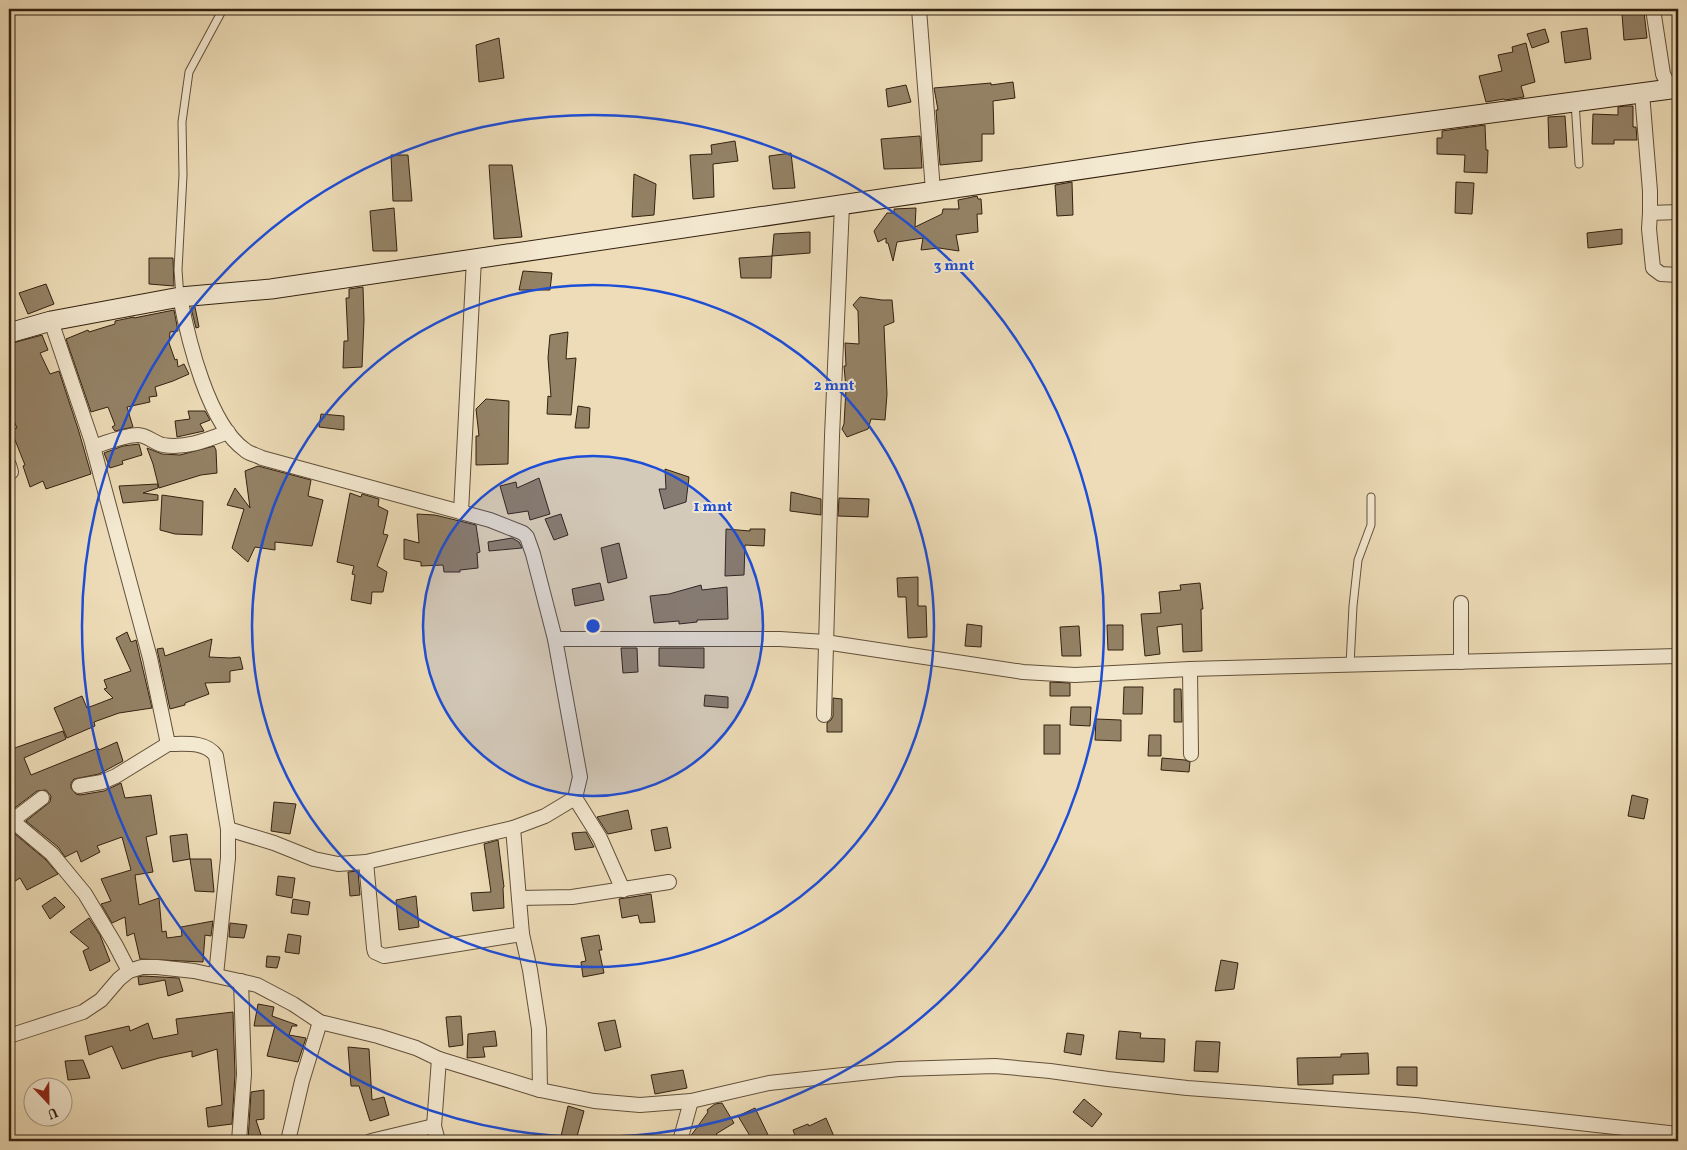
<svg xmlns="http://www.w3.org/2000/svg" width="1687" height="1150" font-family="Vollkorn,serif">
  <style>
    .building { fill: #948266; stroke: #33210f }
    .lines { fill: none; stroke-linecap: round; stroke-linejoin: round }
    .lane-casing { stroke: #625039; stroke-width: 9 }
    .street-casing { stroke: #625039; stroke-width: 16 }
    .secondary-casing { stroke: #33210f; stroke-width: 21 }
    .lane { stroke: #f3e8d0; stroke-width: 7 }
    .street { stroke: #f3e8d0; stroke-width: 14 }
    .secondary { stroke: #f3e8d0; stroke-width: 19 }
    .ring { fill: none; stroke: #1d4ed8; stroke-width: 2.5 }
    .centre { fill: #1d4ed8; stroke: #f3e8d0; stroke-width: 2.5 }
    .ring-label { font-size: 15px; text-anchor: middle; font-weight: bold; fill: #1d4ed8; stroke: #f3e8d0; stroke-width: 4; stroke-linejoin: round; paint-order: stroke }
  </style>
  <rect width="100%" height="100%" fill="#eddcb7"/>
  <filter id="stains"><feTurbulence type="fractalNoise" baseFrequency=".004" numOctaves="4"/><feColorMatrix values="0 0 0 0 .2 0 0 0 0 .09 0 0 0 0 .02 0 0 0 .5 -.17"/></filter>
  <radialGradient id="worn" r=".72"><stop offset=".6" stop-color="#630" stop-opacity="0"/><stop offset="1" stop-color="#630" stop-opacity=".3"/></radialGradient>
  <!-- building -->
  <g class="building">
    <path d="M1644,12L1647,38L1624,40L1622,14Z"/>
    <path d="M1587,28L1591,59L1565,63L1561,32Z"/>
    <path d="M1545,29L1549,42L1532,48L1527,34Z"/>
    <path d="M499,38L504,78L479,82L476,45Z"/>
    <path d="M1526,43L1535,82L1521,86L1524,97L1505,100L1504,99L1486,102L1479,76L1502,71L1498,55L1513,52L1512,47Z"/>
    <path d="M1013,82L1015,98L993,101L994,134H982V161L940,165L936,110H938L934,88L991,83V85Z"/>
    <path d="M906,85L911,102L888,107L886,89Z"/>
    <path d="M1625,106H1633V127H1636L1637,140H1614V144H1592L1593,114L1618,115V107Z"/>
    <path d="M1565,116L1567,147L1549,148L1548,117Z"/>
    <path d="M1485,125L1486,150H1488L1487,173L1464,172L1465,155L1437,154V138H1442V131Z"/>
    <path d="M920,136L922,168L884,169L881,139Z"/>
    <path d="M735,141L738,161L713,164L714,197L693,199L690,155L712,154L711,145Z"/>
    <path d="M791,153L795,188L773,189L769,156Z"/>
    <path d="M391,155H408L412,201H393Z"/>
    <path d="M489,165H512L522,237L494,239Z"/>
    <path d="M634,174L656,184L654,215L632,217Z"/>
    <path d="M1072,182L1073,215L1057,216L1055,185Z"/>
    <path d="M1456,182L1474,183L1472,214L1455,213Z"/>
    <path d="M977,196L978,199H981L982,214H977L978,232L956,235L959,251L939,248L921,250L923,238L897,242L893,261L888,243H886V238L878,242L874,231L887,213H894V209L916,208L915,227L942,214L943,209H959L958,200Z"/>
    <path d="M394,208L397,251H373L370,211Z"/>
    <path d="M1622,229V244L1588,248L1587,233Z"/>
    <path d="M810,232V253L772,256L774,234Z"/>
    <path d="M772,256L771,278H741L739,258Z"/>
    <path d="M149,258H173L174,286L149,284Z"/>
    <path d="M523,271L552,273L550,290H519Z"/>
    <path d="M46,284L54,304L28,314L19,293Z"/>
    <path d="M363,287L364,320L362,367L343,368L344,341H348L346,298H349V289Z"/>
    <path d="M860,297L882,300H892L894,322L884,326L887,394L885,420L871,419L868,429L847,437L842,429L844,424L846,389L844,366H846L845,343L859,344L858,311L853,305Z"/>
    <path d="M195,307L199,327L196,328L191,308Z"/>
    <path d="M174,310L178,331L170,332L169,343L175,360L177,359L178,367L184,364L189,374L173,381L155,387L157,396L149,397L150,402L127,407L133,427L115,431L112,427L115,425L108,407L91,412L66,339L88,330L89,332L115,324V321L134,317V318Z"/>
    <path d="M568,332L566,359L576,358L571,415L547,414L548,396L551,397L548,358L550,335Z"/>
    <path d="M42,335L48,350L40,353L50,374L59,371L79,432L91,474L46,489L43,481L30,487L23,466L25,465L11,430L17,428L9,409V344Z"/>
    <path d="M486,399L509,401L508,464L476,465V436H479L476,409Z"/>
    <path d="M578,406L590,408L589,428H575Z"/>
    <path d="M188,411H205L210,420L200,424L204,431L177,437L175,421L190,419Z"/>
    <path d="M321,414L344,416V430L319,427Z"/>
    <path d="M139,444L142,455L122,461L123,464L110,468L104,453L123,446Z"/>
    <path d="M214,446L216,450L217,473L201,475L159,488L153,464L147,448L162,454L180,455Z"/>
    <path d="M258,466L311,480L308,496L323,500L312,546L275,542V550L255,547L248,562L232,548L244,509L227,505L235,488L250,508L245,471Z"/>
    <path d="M665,469L689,477L686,502L664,509L659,489H666Z"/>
    <path d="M539,478L550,514L530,520L528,511L508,514L500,486L516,482L517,488Z"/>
    <path d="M158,484V488L143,493L158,495V500L123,503L119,486Z"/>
    <path d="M791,492L821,499V515L790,511Z"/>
    <path d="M350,493L361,497L362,494L379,499L378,506L388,511L383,534L388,535L377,566L387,572L383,592H372L371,604L351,600L355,575L352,574L354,566L337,562Z"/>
    <path d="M162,495L203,501L202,535L175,534L160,530Z"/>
    <path d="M839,498L869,499L868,517L838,516Z"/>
    <path d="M417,514L435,515L476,525L480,552L477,553L478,568L460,570V572H444L443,565L421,566V562L404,559V539L419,543Z"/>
    <path d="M561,514L568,535L554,540L545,519Z"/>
    <path d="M726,529L750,531V529H765L764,546L745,545L744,575L725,576Z"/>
    <path d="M512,538L519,542L522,548L489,551L488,542Z"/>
    <path d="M619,543L627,578L608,583L601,548Z"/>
    <path d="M918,577V606H926L927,637L908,638L906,597H898L897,578Z"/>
    <path d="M600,583L604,600L575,606L572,589Z"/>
    <path d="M1200,583L1203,609H1201L1202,651L1183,652L1182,624L1157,627L1160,654L1145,656L1141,614L1161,613L1159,592L1181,590L1180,585Z"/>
    <path d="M701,585L702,590L727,587L728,619L697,620V622L679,624V621L654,623L650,596L669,594Z"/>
    <path d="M967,624L982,626L981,647L965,646Z"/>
    <path d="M1107,625H1123V650H1108Z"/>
    <path d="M1079,626L1081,656H1062L1060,627Z"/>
    <path d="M127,632L131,642L136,640L152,708L119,713L94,722L95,726L67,738L54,708L82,696L87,708L113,698L104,689L107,688L104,680L131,671L116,638Z"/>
    <path d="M212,639L209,657L230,658L240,657L243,669L230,671V682L205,683L209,694L185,703V705L170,709L157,649L163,648L165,656Z"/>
    <path d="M621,648H637L638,672L623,673Z"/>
    <path d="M659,648H704V668L659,666Z"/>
    <path d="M1050,682L1070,683V696H1050Z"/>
    <path d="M1124,687H1143L1142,714H1123Z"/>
    <path d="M1174,689H1181L1182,722H1174Z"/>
    <path d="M705,695L728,697V708L704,706Z"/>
    <path d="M833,698L842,699V732H827V723L831,720L833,716Z"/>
    <path d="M1071,707H1091L1090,726L1070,725Z"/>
    <path d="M1096,719L1121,720V741L1095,740Z"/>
    <rect x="1044" y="725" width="16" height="29"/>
    <path d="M63,731L66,739L24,758L31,775L98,748L99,750L117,742L123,761L99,774L74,779L71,783V788L76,794L80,795L104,791L121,783L125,798L151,795L157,834L146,837L153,872L135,875L139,905L159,898L162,932L166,931L167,938L182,936L181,927L213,921L211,936L205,935L203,962L140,959L134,933L127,936L125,917L112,923L101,904L111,901L101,879L131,870L122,837L97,846L100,852L81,862L77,851L65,857L58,847L26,821L50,802L51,796L46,790L37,791L12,810L9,809V750Z"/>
    <path d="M1149,735H1161V756H1148Z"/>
    <path d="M1162,758L1185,760L1190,762L1189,772L1161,770Z"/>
    <path d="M1632,795L1648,799L1644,819L1628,816Z"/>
    <path d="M274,802L296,804L290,834L271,831Z"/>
    <path d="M628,810L632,829L608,834L597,817Z"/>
    <path d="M667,827L671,848L655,851L651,830Z"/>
    <path d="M9,829L46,860L58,874L27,890L20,878L9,885Z"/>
    <path d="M586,832L594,847L575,850L572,833Z"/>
    <path d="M187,834L190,859L173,862L170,836Z"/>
    <path d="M498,840L504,887L503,888L504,908L473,911L471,893L491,892L484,844Z"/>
    <path d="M190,859H211L214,892L195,891Z"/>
    <path d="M358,871L360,895L350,896L348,872Z"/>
    <path d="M278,876L295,878L292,898L276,895Z"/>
    <path d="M651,894L655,922L640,923L638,915L622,918L619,899Z"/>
    <path d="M416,896L419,927L399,930L396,900Z"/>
    <path d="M55,897L65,907L50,919L42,906Z"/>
    <path d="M293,899L310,902L308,915L291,913Z"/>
    <path d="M89,918L100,935L110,961L90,971L83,951L89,948L70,932Z"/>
    <path d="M230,923L247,925L244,938L229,937Z"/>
    <path d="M288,934L301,936L299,954L285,952Z"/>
    <path d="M599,935L602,950H599L604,973L583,977L581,962L586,961L581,938Z"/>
    <path d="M267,956L280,957L277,968L266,967Z"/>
    <path d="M1221,960L1238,963L1234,989L1215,991Z"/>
    <path d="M143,976L179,978L183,991L168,996L165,980L139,985L138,977Z"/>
    <path d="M258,1004L274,1007L272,1016L297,1025V1026H292L289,1035L306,1038L298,1062L267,1056L275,1026H254Z"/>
    <path d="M233,1012L235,1074L232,1124L208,1127L206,1108L222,1105L217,1049L192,1057V1051L159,1058L122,1069L112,1046L89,1055L85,1036L129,1026L130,1031L148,1023L153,1039L178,1034L176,1019Z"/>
    <path d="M461,1016L463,1045L449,1047L446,1017Z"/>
    <path d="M615,1020L621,1047L605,1051L598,1023Z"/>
    <path d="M495,1031L497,1046L483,1047L485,1057L467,1058L468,1034Z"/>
    <path d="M1119,1031L1141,1033L1140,1038L1165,1039L1164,1062L1116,1059Z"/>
    <path d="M1067,1033L1084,1035L1081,1055L1064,1052Z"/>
    <path d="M1196,1041L1220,1042L1218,1072L1194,1071Z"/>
    <path d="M348,1047L369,1049L372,1100L384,1097L389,1115L370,1121L359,1086H351Z"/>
    <path d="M1368,1053L1369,1074L1333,1075V1084L1298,1085L1297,1058L1341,1057V1054Z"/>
    <path d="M83,1060L90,1078L68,1080L65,1061Z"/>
    <path d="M1397,1067H1417V1086L1397,1085Z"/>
    <path d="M683,1070L687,1088L655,1094L651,1075Z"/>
    <path d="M264,1090V1119L256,1120L263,1141H248L251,1092Z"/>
    <path d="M1084,1099L1102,1114L1092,1127L1073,1112Z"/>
    <path d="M722,1103L734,1123L716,1134L723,1141H689L690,1137L708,1112L707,1110L715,1104Z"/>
    <path d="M568,1106L584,1111L576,1140L561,1136Z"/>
    <path d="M755,1108L771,1141H753L738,1116Z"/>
    <path d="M826,1118L836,1141H797L793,1130L808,1124L809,1126Z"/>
  </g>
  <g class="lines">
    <defs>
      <g id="lane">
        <path d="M1575,102L1579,164"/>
        <path d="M180,297L178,270L183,175L182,122L189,72L223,9"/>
        <path d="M1350,665L1353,606L1358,560L1371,525V497"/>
      </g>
      <g id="street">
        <path d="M919,9L933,191"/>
        <path d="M1653,9L1663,74L1670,89"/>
        <path d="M1642,93L1650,191V213L1678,212"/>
        <path d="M1650,213L1649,229L1653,268L1661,274L1678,275"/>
        <path d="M180,297C188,339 208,424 245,450C249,454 257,455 262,458L490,520L523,533L527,537L533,554L555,639H780L825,642L1023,672L1075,675L1190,669L1678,656"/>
        <path d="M51,321L91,439L150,658L168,744C185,744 206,741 216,756L228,829V858L216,975"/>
        <path d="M93,447C105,443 125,435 138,435C147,435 154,443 163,445C185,449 207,440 228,432"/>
        <path d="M9,465L11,472"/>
        <path d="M461,512L474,259"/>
        <path d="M1461,603V662"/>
        <path d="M1190,669L1191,754"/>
        <path d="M824,715L832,436L842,205"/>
        <path d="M79,786L102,782L116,776L168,744"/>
        <path d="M575,798L600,838L623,890"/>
        <path d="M9,818L52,854L85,894L115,944L129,971"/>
        <path d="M13,820L42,798"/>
        <path d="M513,828L522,934L530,970L539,1029L540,1090"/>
        <path d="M228,829L274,843L314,859L338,864L366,862L513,828L545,816L575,798L580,777L555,639"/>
        <path d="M366,862L374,948L375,952L384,956L522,934"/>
        <path d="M519,898L572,897L669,882"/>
        <path d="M9,1036L83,1012L101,1000L119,979L129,971L142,967H157L194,971L257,985L293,1004L320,1022L378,1036L416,1048L439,1059L540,1090L594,1101L640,1105L691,1101L769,1083L899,1069L995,1066L1050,1071L1108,1079L1187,1088L1415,1105L1678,1134"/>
        <path d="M239,1141L244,1074L241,981"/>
        <path d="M288,1141L302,1081L320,1022"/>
        <path d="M371,1141L434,1126"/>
        <path d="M438,1141L434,1126L439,1059"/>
        <path d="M680,1141L691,1101"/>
      </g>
      <path id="secondary" d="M9,333L51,321L180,297L271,289L1199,152L1678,88"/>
    </defs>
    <!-- lane casing -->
    <use href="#lane" class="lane-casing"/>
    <!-- street casing -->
    <use href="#street" class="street-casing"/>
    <!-- secondary casing -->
    <use href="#secondary" class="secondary-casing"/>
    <!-- lane -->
    <use href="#lane" class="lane"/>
    <!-- street -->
    <use href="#street" class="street"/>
    <!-- secondary -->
    <use href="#secondary" class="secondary"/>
  </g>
  <!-- distance rings -->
  <circle cx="593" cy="626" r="170" fill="#1d4ed8" fill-opacity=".12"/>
  <g class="ring">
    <circle cx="593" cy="626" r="170"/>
    <circle cx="593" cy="626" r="341"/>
    <circle cx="593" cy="626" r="511"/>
  </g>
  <circle cx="593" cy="626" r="8" class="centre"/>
  <g class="ring-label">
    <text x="954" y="270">3 mnt</text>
    <text x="834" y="390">2 mnt</text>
    <text x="713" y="511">1 mnt</text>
  </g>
  <!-- margin -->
  <rect width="1687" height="1150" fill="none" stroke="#eddcb7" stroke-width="30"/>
  <rect x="10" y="10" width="1667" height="1130" fill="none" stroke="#33210f" stroke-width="2.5"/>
  <rect x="15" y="15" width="1657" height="1120" fill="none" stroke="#33210f"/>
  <!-- north arrow -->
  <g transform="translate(48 1102) rotate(158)"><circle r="24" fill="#f3e8d0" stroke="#a69883"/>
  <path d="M0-4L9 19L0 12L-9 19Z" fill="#8f2418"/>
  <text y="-8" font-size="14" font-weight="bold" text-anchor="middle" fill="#33210f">U</text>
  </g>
  <rect width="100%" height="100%" filter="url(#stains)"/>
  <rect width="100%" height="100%" fill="url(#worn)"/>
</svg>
